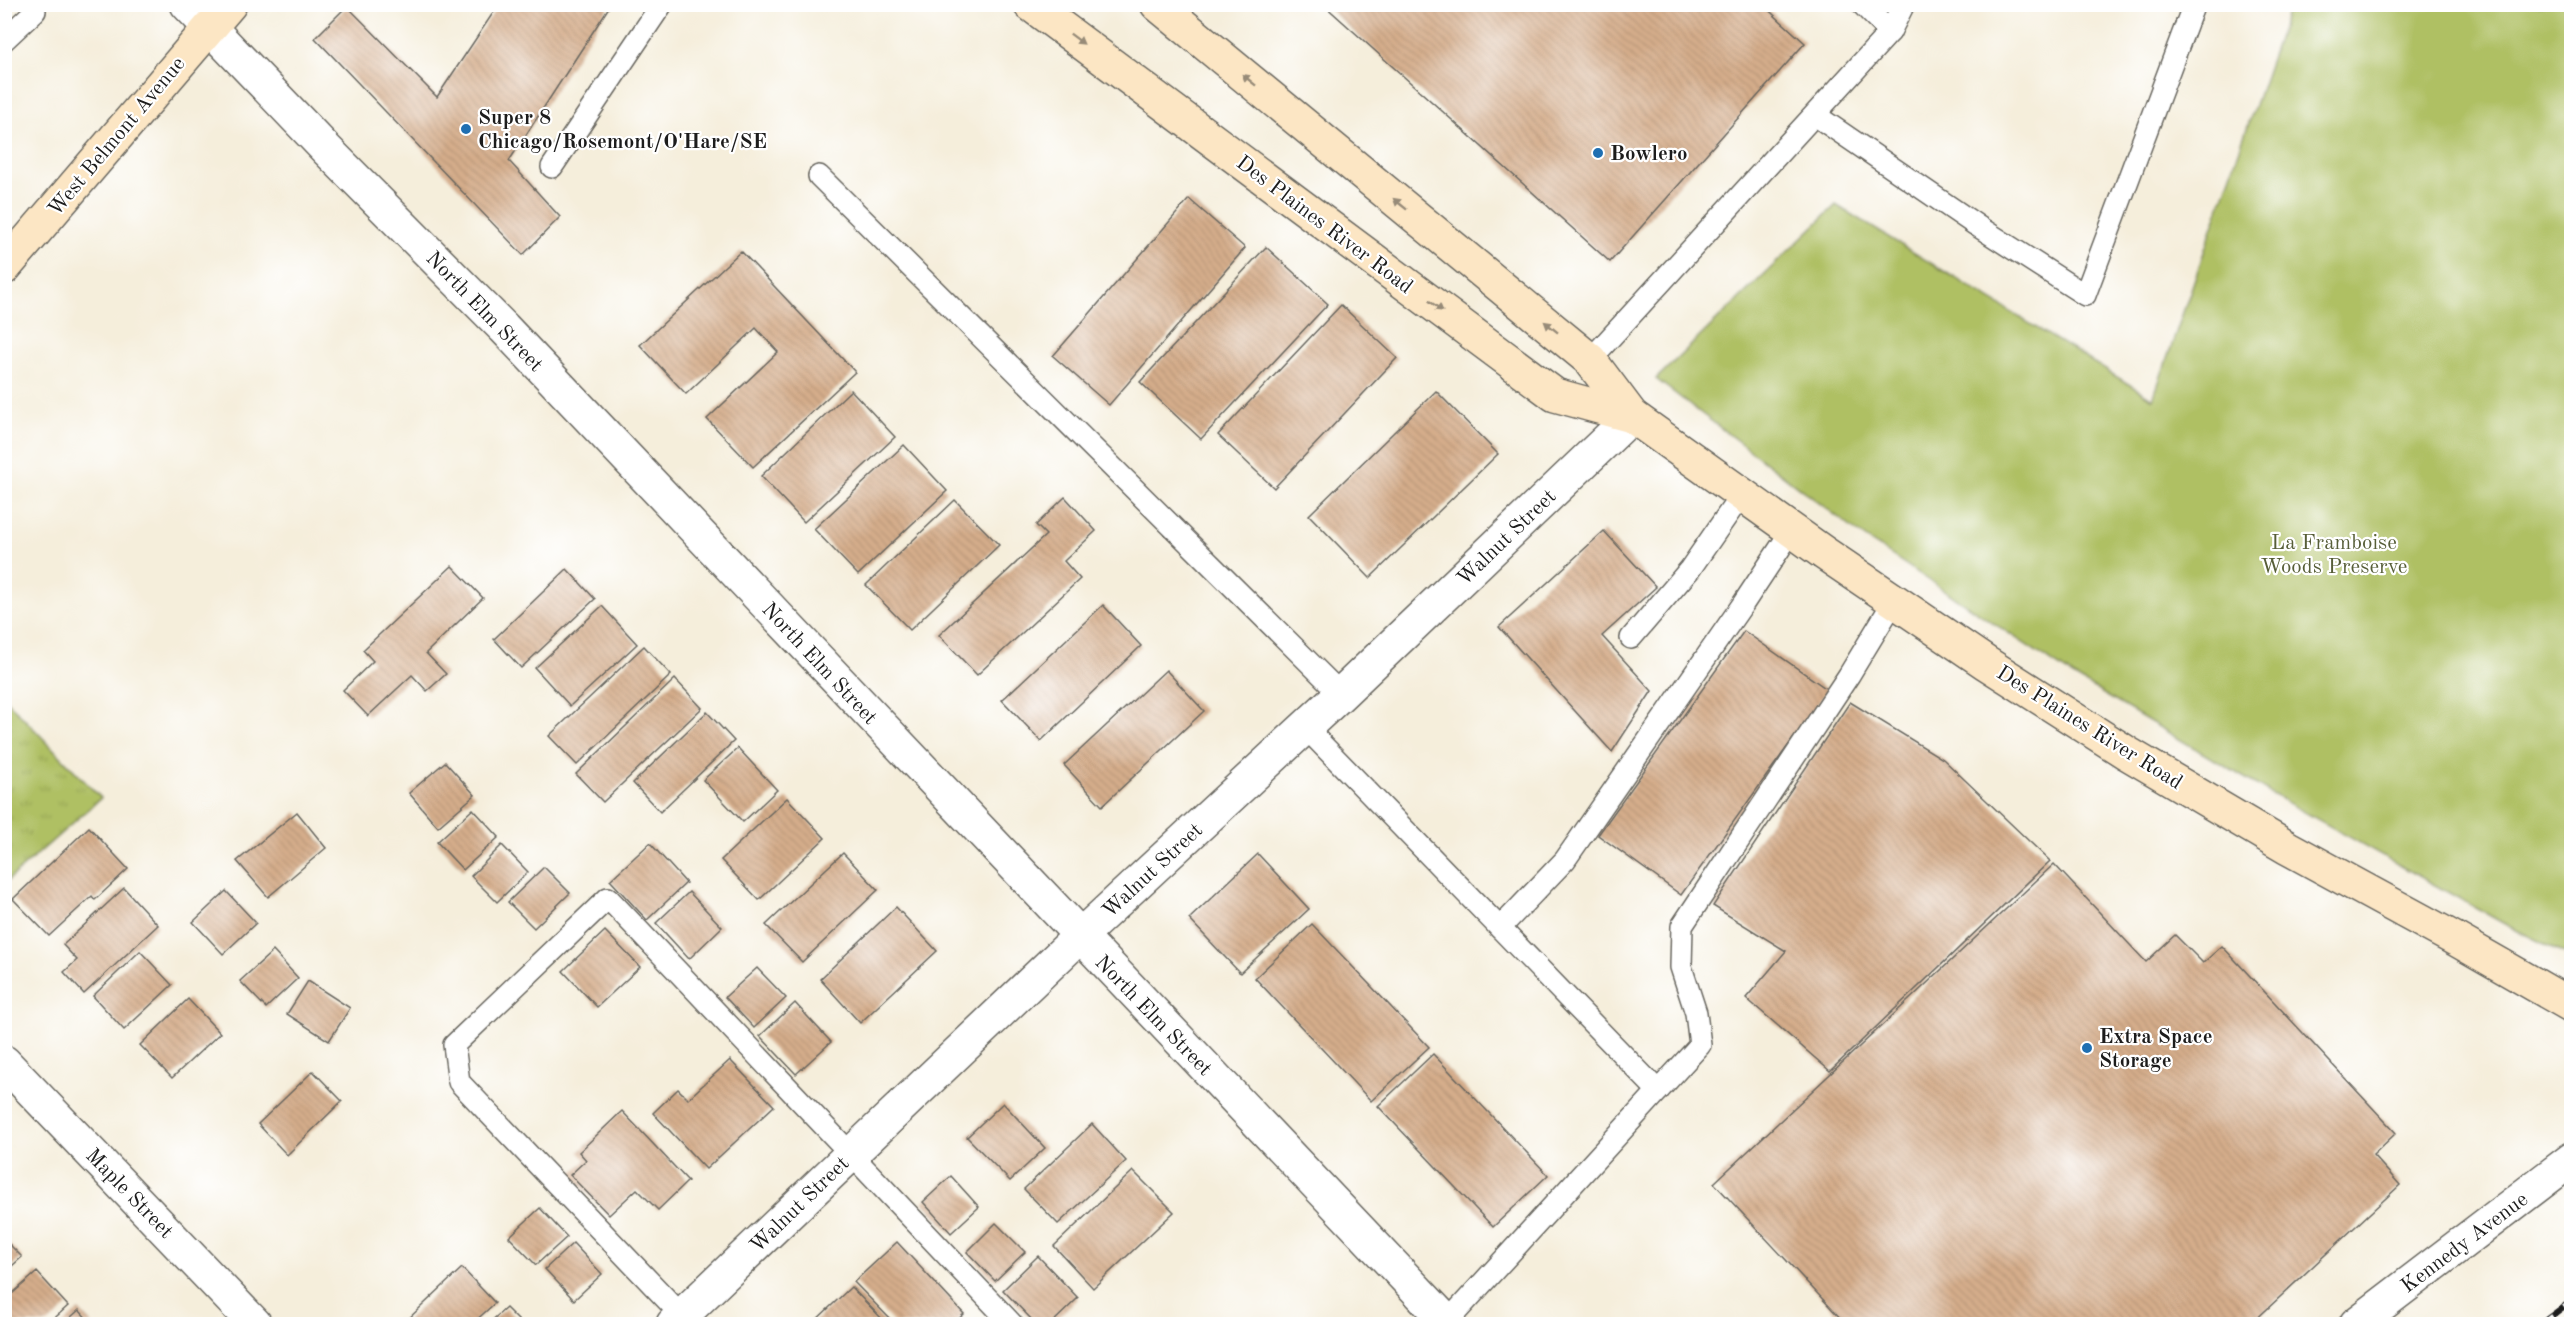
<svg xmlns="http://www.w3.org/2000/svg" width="2576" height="1329" font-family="'Old Standard TT',serif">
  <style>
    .grass { fill: url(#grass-tufts); stroke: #666e40; stroke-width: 1.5 }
    .park { fill: #afc063; stroke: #666e40; stroke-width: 1.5 }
    .building { fill: url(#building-back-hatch) }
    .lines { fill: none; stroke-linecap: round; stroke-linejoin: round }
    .lane-casing { stroke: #68665f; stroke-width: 24 }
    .street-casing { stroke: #68665f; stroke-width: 36 }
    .secondary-casing { stroke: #68665f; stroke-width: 36 }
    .lane { stroke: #fff; stroke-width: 21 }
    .street { stroke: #fff; stroke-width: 33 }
    .secondary { stroke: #fce6c4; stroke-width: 33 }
    .rail-casing { stroke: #1c1c1c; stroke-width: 7 }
    .rail { stroke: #fff; stroke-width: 4.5; stroke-dasharray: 14; stroke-linecap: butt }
    .oneway { fill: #978b78 }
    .poi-dot { fill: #1f6fb2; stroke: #fff; stroke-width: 2 }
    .labels { text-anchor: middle; stroke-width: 4.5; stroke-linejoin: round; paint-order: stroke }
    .poi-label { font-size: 21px; font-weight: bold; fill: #1c1c1c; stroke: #fff; text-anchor: start }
    .street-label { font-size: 21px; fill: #1c1c1c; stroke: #fff }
    .park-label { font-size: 21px; fill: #575e38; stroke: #fff }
  </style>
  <defs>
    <pattern id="grass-tufts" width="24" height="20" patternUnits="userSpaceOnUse" patternTransform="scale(1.5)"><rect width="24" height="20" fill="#afc063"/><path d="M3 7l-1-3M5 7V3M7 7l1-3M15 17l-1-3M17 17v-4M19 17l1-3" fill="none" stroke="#96a455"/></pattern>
    <pattern id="building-back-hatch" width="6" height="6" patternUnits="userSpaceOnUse" patternTransform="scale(1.5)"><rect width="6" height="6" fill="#d5ad8b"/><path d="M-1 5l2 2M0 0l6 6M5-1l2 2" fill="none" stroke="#b69477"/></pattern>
  </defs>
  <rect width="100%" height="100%" fill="#fff"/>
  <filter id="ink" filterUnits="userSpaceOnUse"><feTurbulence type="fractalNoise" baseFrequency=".0167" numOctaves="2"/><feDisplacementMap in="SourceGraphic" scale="12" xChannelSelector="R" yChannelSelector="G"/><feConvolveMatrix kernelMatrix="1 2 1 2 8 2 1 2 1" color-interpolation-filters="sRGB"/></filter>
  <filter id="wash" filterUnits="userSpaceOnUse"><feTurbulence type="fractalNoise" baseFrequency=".008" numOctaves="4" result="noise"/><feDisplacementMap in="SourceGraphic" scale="24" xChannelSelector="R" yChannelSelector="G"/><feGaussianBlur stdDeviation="1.35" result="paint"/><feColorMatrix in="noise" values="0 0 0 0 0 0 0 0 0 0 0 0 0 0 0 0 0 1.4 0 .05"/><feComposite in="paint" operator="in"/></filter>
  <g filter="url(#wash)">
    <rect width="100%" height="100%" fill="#f5eedb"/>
    <!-- grass -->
    <path class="grass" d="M4,698L101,798L5,883H4Z"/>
    <!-- park -->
    <path class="park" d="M2290,4L2571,5V957L2510,927L2265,790L2073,676L1864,537L1656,379L1836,205L2153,399Z"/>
    <g id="blocks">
      <!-- building -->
      <g class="building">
        <path d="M499,4H611L509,161L560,217L523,255L315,38L347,6L437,97Z"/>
        <path d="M1323,4H1762L1805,43L1610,262Z"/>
        <path d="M1189,199L1245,248L1109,405L1053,356Z"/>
        <path d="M1266,247L1328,304L1201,439L1140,382Z"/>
        <path d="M741,251L855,372L753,467L707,419L778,352L756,328L686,394L640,345Z"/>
        <path d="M1341,305L1397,358L1274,488L1218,435Z"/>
        <path d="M851,390L895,437L804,522L761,476Z"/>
        <path d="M1436,391L1498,454L1370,578L1309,515Z"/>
        <path d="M904,445L947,491L858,575L814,529Z"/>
        <path d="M1065,497L1096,531L1064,561L1080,579L977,675L939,635L1046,535L1036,525Z"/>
        <path d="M955,500L999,545L910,630L866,585Z"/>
        <path d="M1604,531L1656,587L1602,636L1652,691L1612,752L1499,627Z"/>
        <path d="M452,566L483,598L426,653L446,674L427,691L412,675L368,716L343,690L373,661L363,650Z"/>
        <path d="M567,569L595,599L521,668L494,639Z"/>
        <path d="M1103,605L1141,646L1041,741L1002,700Z"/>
        <path d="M602,606L637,644L570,706L535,668Z"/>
        <path d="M1744,631L1828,690L1681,895L1598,835Z"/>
        <path d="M644,646L671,675L577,765L549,736Z"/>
        <path d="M1166,670L1204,711L1102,806L1064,765Z"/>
        <path d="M675,679L702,708L603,802L576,774Z"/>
        <path d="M1850,702L1943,759L2050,861L1830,1071L1746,998L1786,951L1713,906Z"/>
        <path d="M707,712L734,741L660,812L633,783Z"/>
        <path d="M738,748L777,790L743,822L703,780Z"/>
        <path d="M445,762L475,795L438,827L409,793Z"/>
        <path d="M787,798L825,838L759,900L721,860Z"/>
        <path d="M473,809L499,837L463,870L437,842Z"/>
        <path d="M297,812L326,848L268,897L237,861Z"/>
        <path d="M89,827L128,869L95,900L92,896L49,936L13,899Z"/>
        <path d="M650,843L686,883L647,920L610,880Z"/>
        <path d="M502,845L528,872L497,902L471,876Z"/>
        <path d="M843,853L878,890L802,962L766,925Z"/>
        <path d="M1258,854L1309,909L1240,973L1189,919Z"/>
        <path d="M2054,864L2146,962L2175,935L2203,963L2222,946L2396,1133L2373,1155L2400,1185L2251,1324H1846L1714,1183Z"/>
        <path d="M544,867L570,893L534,928L508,902Z"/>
        <path d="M124,888L158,925L84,994L64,972L77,960L63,945Z"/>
        <path d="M226,891L256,923L223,954L193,922Z"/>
        <path d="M689,892L722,927L689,959L656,923Z"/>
        <path d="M896,907L937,951L860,1023L820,979Z"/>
        <path d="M1312,924L1429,1047L1371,1101L1255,978Z"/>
        <path d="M605,931L640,967L597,1007L563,971Z"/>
        <path d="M140,951L172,985L124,1030L93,996Z"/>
        <path d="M273,951L298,978L266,1008L240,981Z"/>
        <path d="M757,968L786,998L754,1028L725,997Z"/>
        <path d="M308,981L350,1008L329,1041L287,1014Z"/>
        <path d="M188,999L220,1033L172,1078L140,1045Z"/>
        <path d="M795,1003L831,1042L796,1074L760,1036Z"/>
        <path d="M1433,1054L1548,1175L1493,1227L1378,1106Z"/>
        <path d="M730,1060L774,1106L706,1169L653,1113L678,1089L688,1099Z"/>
        <path d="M313,1071L342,1101L287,1155L258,1124Z"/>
        <path d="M1003,1103L1045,1148L1010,1181L967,1137Z"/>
        <path d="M622,1111L688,1181L658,1210L637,1189L609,1215L570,1175L586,1160L579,1152Z"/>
        <path d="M1092,1124L1126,1161L1058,1224L1024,1189Z"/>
        <path d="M1133,1171L1174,1212L1093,1288L1054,1246Z"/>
        <path d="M951,1176L979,1207L951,1233L923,1202Z"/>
        <path d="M540,1208L567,1237L536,1265L509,1237Z"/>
        <path d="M996,1223L1025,1252L995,1281L967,1252Z"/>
        <path d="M4,1239L22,1257L4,1273Z"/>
        <path d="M897,1242L964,1314L953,1324H895L854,1282Z"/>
        <path d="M573,1243L602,1274L574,1300L545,1269Z"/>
        <path d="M1038,1256L1078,1298L1051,1324H1036L1003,1290Z"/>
        <path d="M462,1268L495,1303L472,1324H405L404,1323Z"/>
        <path d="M37,1272L68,1306L48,1324H4V1301Z"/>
        <path d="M851,1287L887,1324H812Z"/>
        <path d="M506,1308L522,1324H488Z"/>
        <path d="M79,1310L92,1324H63Z"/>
      </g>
    </g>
  </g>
  <g filter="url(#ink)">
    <use href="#blocks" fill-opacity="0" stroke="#68665f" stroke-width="1.5"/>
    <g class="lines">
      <defs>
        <g id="lane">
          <path d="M1862,4L1890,32"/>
          <path d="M4,40L35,11"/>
          <path d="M1815,115L1976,225L2085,295L2194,4"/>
          <path d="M552,167L662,4"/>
          <path d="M819,176L1341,694"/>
          <path d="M1590,360L1890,32L1904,4"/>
          <path d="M1631,638L1690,569L1742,494"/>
          <path d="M1305,727L1658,1091"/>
          <path d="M1500,928L1565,860L1743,604L1792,530"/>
          <path d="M1447,1322L1700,1045L1696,1013L1681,967L1682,926L1849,675L1894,601"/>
          <path d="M690,1324L459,1082L454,1045L608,898L1012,1324"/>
        </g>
        <g id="street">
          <path d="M187,4L326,149L504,328L1449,1324"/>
          <path d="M4,1062L255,1324"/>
          <path d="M673,1324L1080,936L1341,694L1632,416"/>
          <path d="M2356,1324L2572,1159"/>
        </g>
        <g id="secondary">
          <path d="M1030,4L1555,395L1632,416"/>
          <path d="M1157,4L1590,360L1632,416L1824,553L1986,663L2127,753L2288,848L2457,940L2572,1006"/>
          <path d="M4,268L230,4"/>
        </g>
      </defs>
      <!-- lane casing -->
      <use href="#lane" class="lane-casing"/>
      <!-- street casing -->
      <use href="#street" class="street-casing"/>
      <!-- secondary casing -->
      <use href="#secondary" class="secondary-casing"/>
      <!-- lane -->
      <use href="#lane" class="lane"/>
      <!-- street -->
      <use href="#street" class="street"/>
      <!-- secondary -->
      <use href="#secondary" class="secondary"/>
      <defs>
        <path id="rail" d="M2541,1324L2572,1301"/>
      </defs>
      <!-- rail casing -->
      <use href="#rail" class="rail-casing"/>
      <!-- rail -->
      <use href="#rail" class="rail"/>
    </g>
    <!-- one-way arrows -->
    <defs><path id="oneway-solid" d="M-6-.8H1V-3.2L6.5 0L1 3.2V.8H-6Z" transform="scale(1.5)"/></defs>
    <g class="oneway">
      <use href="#oneway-solid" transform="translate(1077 39) rotate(37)"/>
      <use href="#oneway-solid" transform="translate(1249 80) rotate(-141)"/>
      <use href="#oneway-solid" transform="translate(1400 204) rotate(-141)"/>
      <use href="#oneway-solid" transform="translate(1436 306) rotate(37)"/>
      <use href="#oneway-solid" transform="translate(1551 327) rotate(-141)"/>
    </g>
  </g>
  <!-- markers -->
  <g class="poi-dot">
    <circle cx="466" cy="129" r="6"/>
    <circle cx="1598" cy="153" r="6"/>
    <circle cx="2087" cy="1048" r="6"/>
  </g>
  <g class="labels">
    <!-- poi labels -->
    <g class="poi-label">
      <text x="478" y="124">Super 8<tspan x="478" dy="24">Chicago/Rosemont/O'Hare/SE</tspan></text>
      <text x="1610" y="160">Bowlero</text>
      <text x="2099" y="1043">Extra Space<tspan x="2099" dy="24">Storage</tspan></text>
    </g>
    <!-- street labels -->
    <g class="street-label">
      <text transform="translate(116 136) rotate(-50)" y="7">West Belmont Avenue</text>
      <text transform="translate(1325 224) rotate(37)" y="7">Des Plaines River Road</text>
      <text transform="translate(485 311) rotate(46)" y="7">North Elm Street</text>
      <text transform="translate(1506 537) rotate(-44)" y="7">Walnut Street</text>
      <text transform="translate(820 663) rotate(47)" y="7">North Elm Street</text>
      <text transform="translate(2090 727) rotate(32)" y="7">Des Plaines River Road</text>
      <text transform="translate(1152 870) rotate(-43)" y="7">Walnut Street</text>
      <text transform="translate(1154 1015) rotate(46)" y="7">North Elm Street</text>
      <text transform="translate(130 1193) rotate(46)" y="7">Maple Street</text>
      <text transform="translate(799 1204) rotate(-44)" y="7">Walnut Street</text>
      <text transform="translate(2464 1242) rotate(-37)" y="7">Kennedy Avenue</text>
    </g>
    <!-- park labels -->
    <g class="park-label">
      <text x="2334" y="549">La Framboise<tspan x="2334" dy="24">Woods Preserve</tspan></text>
    </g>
  </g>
  <!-- margin -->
  <rect width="2576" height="1329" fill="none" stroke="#fff" stroke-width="24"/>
</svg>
